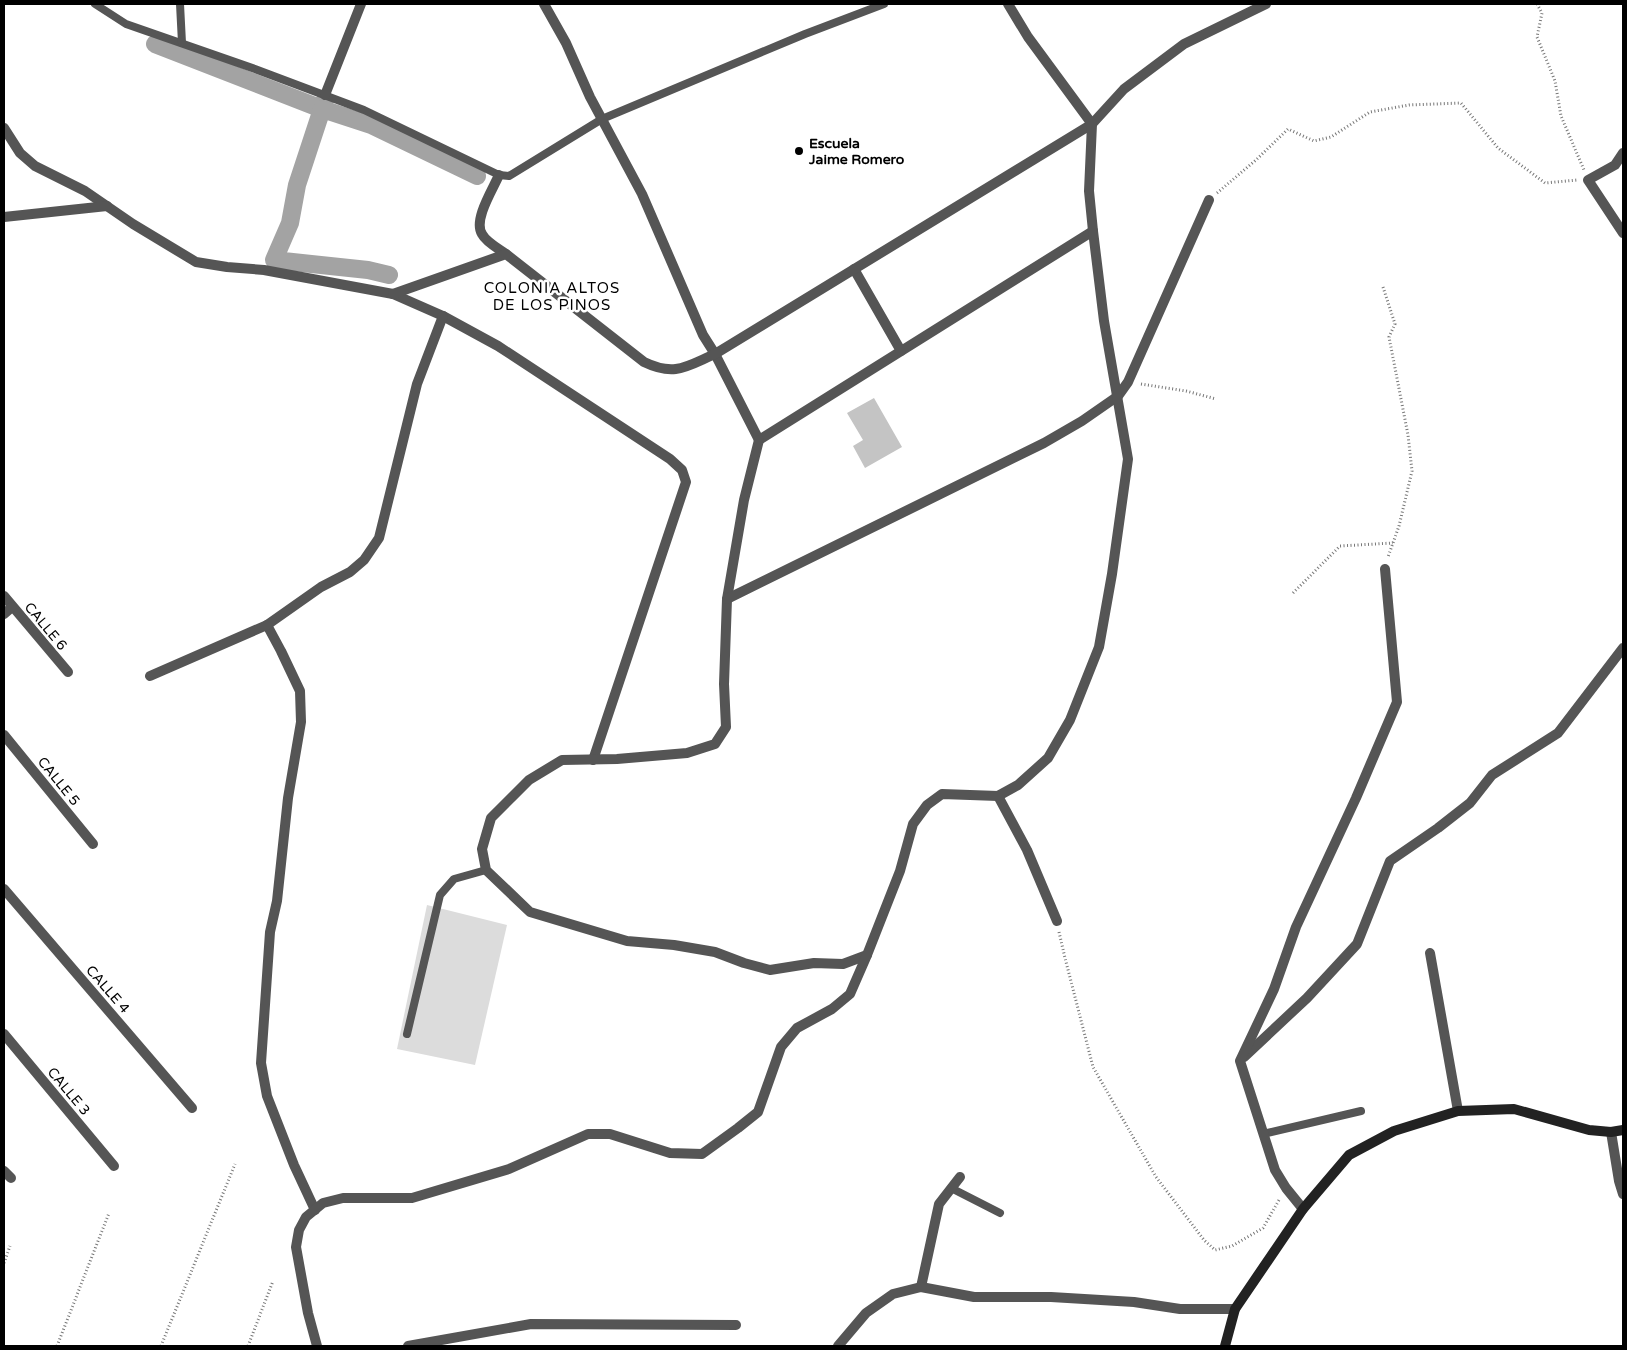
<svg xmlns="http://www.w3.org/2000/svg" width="1627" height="1350" font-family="'Varela Round',sans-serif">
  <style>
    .green { fill: #dcdcdc }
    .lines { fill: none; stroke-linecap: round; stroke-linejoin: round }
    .canal { stroke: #a3a3a3; stroke-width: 18 }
    .building { fill: #c4c4c4 }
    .path { stroke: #777; stroke-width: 3; stroke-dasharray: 1 2.5; stroke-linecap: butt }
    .lane { stroke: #555; stroke-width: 8 }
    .street { stroke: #555; stroke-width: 10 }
    .secondary { stroke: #222; stroke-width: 10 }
    .poi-dot { fill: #000; stroke: #fff; stroke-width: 2 }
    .labels { text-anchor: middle; stroke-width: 5; stroke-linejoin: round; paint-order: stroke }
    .poi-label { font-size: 14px; font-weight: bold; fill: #000; stroke: #fff; text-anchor: start }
    .street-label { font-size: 14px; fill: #000; stroke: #fff }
    .neighbourhood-label { font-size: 15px; letter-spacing: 1px; fill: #000; stroke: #fff }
  </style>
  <rect width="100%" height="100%" fill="#fff"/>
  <!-- green -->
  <path class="green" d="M427,905L507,925L475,1065L397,1049Z"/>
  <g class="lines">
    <!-- canal -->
    <g class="canal">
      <path d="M155,44L322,109L325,100"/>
      <path d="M389,275L368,270L274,260L290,223L297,185L322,109L371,125L477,176"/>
    </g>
  </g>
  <!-- building -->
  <path class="building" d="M874,398L902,447L865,468L853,446L863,440L847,413Z"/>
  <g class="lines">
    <!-- path -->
    <g class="path">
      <path d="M1537,4L1542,13L1537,37L1555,81L1561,116L1584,170"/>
      <path d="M1217,193L1256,160L1288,129L1314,141L1331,137L1370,112L1409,105L1461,103L1498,148L1545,183L1577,180"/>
      <path d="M1383,287L1395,324L1389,337L1408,435L1412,471L1399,526L1388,557"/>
      <path d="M1141,384L1186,391L1216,399"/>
      <path d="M1293,593L1340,546L1393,543"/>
      <path d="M1059,932L1065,958L1093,1067L1156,1177L1204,1240L1215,1250L1232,1246L1263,1228L1279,1200"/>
      <path d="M4,1263L10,1246"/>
      <path d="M57,1346L109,1213"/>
      <path d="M161,1346L235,1164"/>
      <path d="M248,1346L273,1281"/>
    </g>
    <!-- lane -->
    <g class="lane">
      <path d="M95,4L126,24L255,69L364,110L499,175L509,176L602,119L805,34L884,4"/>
      <path d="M180,4L182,43"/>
      <path d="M407,1034L440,895L454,879L486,870"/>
      <path d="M1263,1134L1361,1111"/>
      <path d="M951,1188L1000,1213"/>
    </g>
    <!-- street -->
    <g class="street">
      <path d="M544,4L566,43L590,97L642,194L703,335L715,354L759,440L1093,231"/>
      <path d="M325,95L361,4"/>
      <path d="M4,128L20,153L35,166L85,191L133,224L196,262L227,267L264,270L393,294L443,316L498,346L670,459L682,470L686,482L593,760"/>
      <path d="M1623,153L1615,165L1588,180L1623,233"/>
      <path d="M499,175C493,189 473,220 482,234C486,242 499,249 506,254"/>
      <path d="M4,217L107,206"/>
      <path d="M854,269L901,351"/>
      <path d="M393,294L506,254L644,362C675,377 687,366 715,354L1092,124L1124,89L1184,44L1266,4"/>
      <path d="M759,440L744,500L727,599L724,684L726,727L715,744L687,753L617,759L562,760L529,780L491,818L482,849L486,870L530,912L627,941L674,945L715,952L744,963L770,970L814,963L843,964L867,955"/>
      <path d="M4,596L68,672"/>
      <path d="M727,599L1044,443L1082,421L1118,396L1128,382L1209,200"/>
      <path d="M4,614L12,607"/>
      <path d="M267,625L281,651L300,691L301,722L288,798L277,901L270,932L261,1063L267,1096L294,1165L315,1210"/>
      <path d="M150,676L267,625L321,587L350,572L364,560L379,538L417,384L443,316"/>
      <path d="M4,735L93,844"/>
      <path d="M998,796L1027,850L1057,921"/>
      <path d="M4,889L192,1108"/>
      <path d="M1430,953L1458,1111"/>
      <path d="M4,1034L114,1166"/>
      <path d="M1244,1057L1307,998L1357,944L1390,861L1438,828L1470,803L1492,775L1558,733L1623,648"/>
      <path d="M1611,1132L1619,1181L1623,1194"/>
      <path d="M4,1171L11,1178"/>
      <path d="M1303,1209L1286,1188L1275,1170L1240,1061L1274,989L1296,927L1356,798L1397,702L1385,569"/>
      <path d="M921,1287L939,1204L960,1177"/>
      <path d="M317,1346L308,1313L296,1247L299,1230L306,1217L323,1203L343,1198H412L509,1169L588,1134H610L670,1153L702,1154L738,1128L758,1112L781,1047L797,1028L832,1009L850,994L867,955L900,871L913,824L927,805L942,794L998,796L1018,785L1048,758L1070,720L1099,647L1112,574L1128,459L1104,321L1093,231L1089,191L1092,124L1028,37L1008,4"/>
      <path d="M408,1346L531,1324L736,1325"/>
      <path d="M838,1346L866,1313L893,1294L921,1287L974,1297H1051L1134,1302L1180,1309H1235"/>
    </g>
    <!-- secondary -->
    <path class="secondary" d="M1225,1346L1235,1309L1303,1209L1349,1155L1394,1131L1458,1111L1514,1109L1589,1130L1611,1132L1623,1130"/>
  </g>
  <!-- markers -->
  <circle class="poi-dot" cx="799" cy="151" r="5"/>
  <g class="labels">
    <!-- poi labels -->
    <g class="poi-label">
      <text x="809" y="148">Escuela<tspan x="809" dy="16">Jaime Romero</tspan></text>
    </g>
    <!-- street labels -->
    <g class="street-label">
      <text transform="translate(46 626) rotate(50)" y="5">CALLE 6</text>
      <text transform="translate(59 781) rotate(51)" y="5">CALLE 5</text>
      <text transform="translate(108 989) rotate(49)" y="5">CALLE 4</text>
      <text transform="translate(69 1091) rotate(50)" y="5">CALLE 3</text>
    </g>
    <!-- neighbourhood labels -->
    <g class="neighbourhood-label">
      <text x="552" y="293">COLONIA ALTOS<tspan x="552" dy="17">DE LOS PINOS</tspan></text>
    </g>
  </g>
  <!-- border -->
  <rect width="1627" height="1350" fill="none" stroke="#000000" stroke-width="10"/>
</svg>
